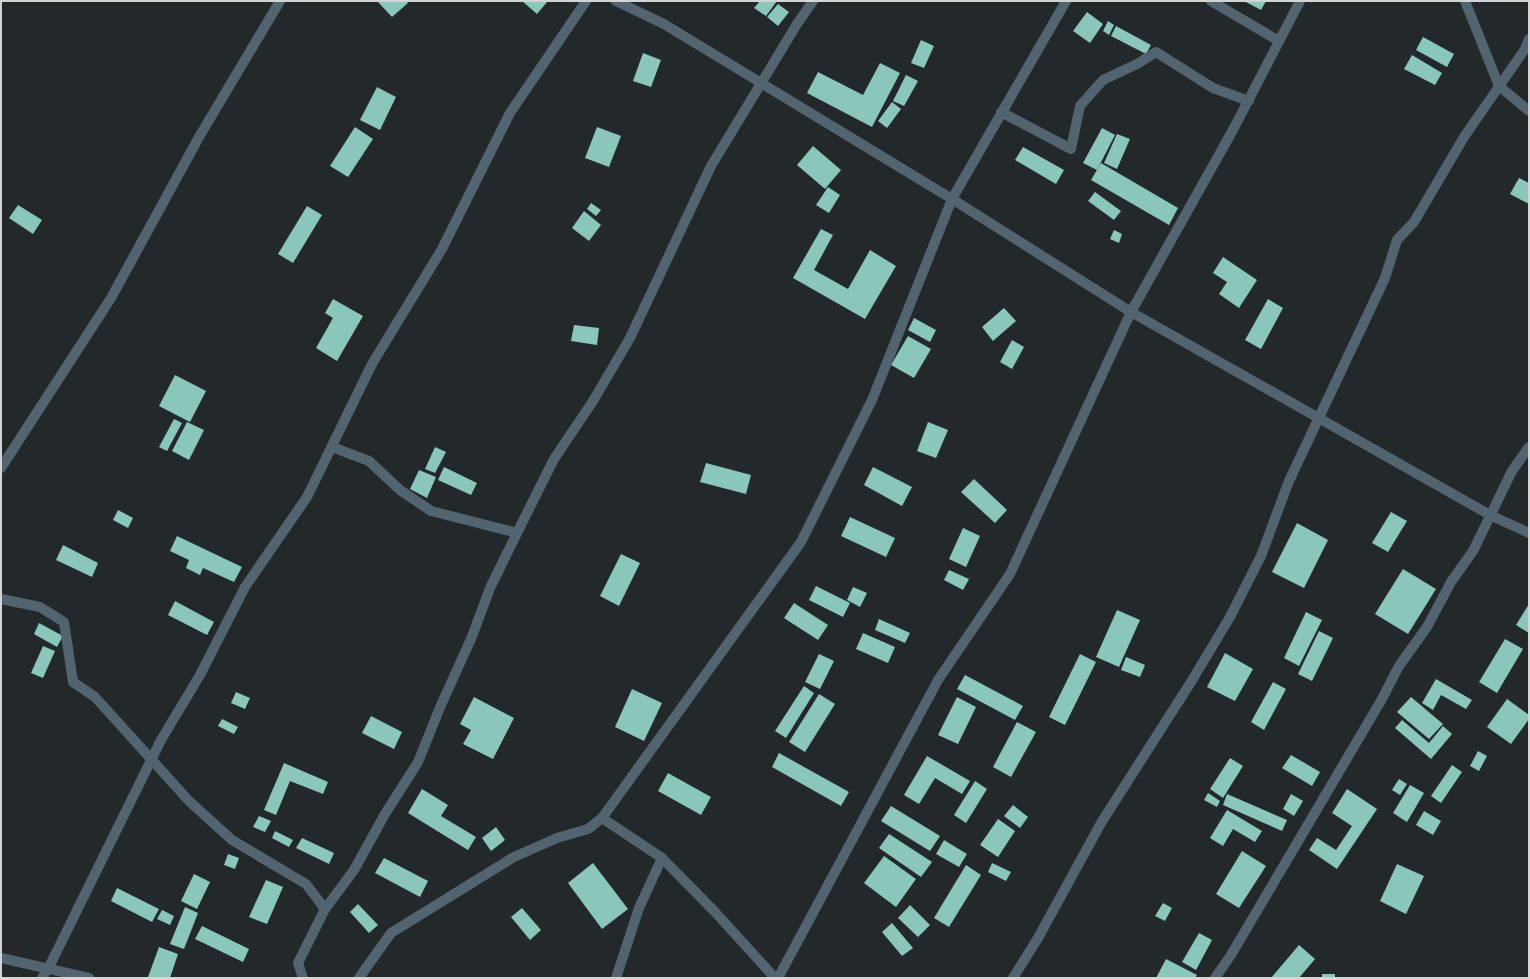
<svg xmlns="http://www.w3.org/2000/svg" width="1530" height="979" font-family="Manrope,sans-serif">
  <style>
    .building { fill: #8ac7ba }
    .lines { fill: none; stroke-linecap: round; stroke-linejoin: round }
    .minor { stroke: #536471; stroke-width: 10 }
  </style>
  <rect width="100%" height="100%" fill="#23292a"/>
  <!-- building -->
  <g class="building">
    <path d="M377,1H406L408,3L392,17Z"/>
    <path d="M522,1H548L537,14Z"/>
    <path d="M760,1H777L766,16L754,8Z"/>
    <path d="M1244,1H1266L1261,10Z"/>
    <path d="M778,4L789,12L778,26L767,17Z"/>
    <path d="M1087,12L1103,24L1090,43L1073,31Z"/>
    <path d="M1108,21L1114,25L1109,35L1103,31Z"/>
    <path d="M1116,26L1151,45L1146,54L1111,36Z"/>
    <path d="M1423,37L1454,54L1447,67L1416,50Z"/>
    <path d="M921,40L934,46L924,68L911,63Z"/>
    <path d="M643,53L661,60L651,87L633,81Z"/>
    <path d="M1412,55L1442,73L1435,85L1404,69Z"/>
    <path d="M880,63L900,73L872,127L807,93L818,72L863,95Z"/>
    <path d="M906,75L918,81L904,106L893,101Z"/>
    <path d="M377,87L396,97L380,130L360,120Z"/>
    <path d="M892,102L901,109L887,128L878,121Z"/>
    <path d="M355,127L373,139L348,177L330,166Z"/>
    <path d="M597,127L621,136L609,167L585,158Z"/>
    <path d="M1102,128L1115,135L1097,170L1083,163Z"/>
    <path d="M1117,134L1130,139L1117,169L1104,163Z"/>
    <path d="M813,146L841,170L825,189L797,165Z"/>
    <path d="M1023,147L1064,170L1056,184L1015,160Z"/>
    <path d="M1101,163L1178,208L1169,225L1091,180Z"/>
    <path d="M1519,178L1529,183V204L1510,194Z"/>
    <path d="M828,187L840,195L829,213L816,205Z"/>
    <path d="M1095,192L1121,211L1114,220L1088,201Z"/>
    <path d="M591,203L601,210L596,216L587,209Z"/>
    <path d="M18,205L42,220L33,234L9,218Z"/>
    <path d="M307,206L322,215L293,263L278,254Z"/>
    <path d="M584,211L601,225L589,241L572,228Z"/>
    <path d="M821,229L833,235L814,270L848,289L870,250L896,266L865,319L793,278Z"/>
    <path d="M1114,230L1122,234L1119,243L1110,239Z"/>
    <path d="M1223,257L1257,280L1239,308L1219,294L1227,282L1213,273Z"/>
    <path d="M333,299L363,316L337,361L316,348L333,318L325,313Z"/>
    <path d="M1268,299L1283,308L1261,349L1245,340Z"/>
    <path d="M1004,308L1016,321L993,341L982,327Z"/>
    <path d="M914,318L936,330L930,342L908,330Z"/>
    <path d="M574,325L599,328L597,345L571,341Z"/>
    <path d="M908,336L931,349L914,378L891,365Z"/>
    <path d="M1012,340L1024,347L1012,369L1000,362Z"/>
    <path d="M175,375L206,391L190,422L159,406Z"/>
    <path d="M174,419L182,423L167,451L159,447Z"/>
    <path d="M187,422L204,430L189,460L172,451Z"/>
    <path d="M928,422L948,430L936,458L917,451Z"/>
    <path d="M435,447L446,452L435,473L425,469Z"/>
    <path d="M706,463L751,475L746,494L700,482Z"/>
    <path d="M444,467L477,483L471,495L438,480Z"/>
    <path d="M873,467L912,487L902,506L864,485Z"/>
    <path d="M419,470L436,477L427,498L410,489Z"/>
    <path d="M974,479L1007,510L995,523L961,492Z"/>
    <path d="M118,510L133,518L128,528L113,520Z"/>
    <path d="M1391,512L1407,521L1388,552L1372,543Z"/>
    <path d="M850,517L895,538L886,557L841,536Z"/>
    <path d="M1297,523L1328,540L1304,588L1272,572Z"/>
    <path d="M963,528L980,536L966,567L949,559Z"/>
    <path d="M177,536L242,567L234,582L203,568L200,575L186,568L189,560L170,551Z"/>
    <path d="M63,545L98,563L92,577L56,560Z"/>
    <path d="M621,554L640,563L619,606L600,596Z"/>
    <path d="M1403,569L1436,589L1408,634L1375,614Z"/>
    <path d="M949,570L969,579L963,590L944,580Z"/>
    <path d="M816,586L850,603L843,617L809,600Z"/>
    <path d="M853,587L867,593L860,607L847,600Z"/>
    <path d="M175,601L214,622L207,635L168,615Z"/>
    <path d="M794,603L828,625L818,640L784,618Z"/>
    <path d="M1529,604V633L1516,625Z"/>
    <path d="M1117,610L1140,620L1119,667L1096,657Z"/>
    <path d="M1306,612L1322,620L1299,666L1284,658Z"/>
    <path d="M879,619L910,633L905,643L875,630Z"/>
    <path d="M39,623L63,636L57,647L34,634Z"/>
    <path d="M1319,631L1333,638L1312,681L1298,674Z"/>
    <path d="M863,633L895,647L888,663L856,649Z"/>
    <path d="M1505,639L1523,649L1497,693L1479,682Z"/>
    <path d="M43,646L55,651L43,678L31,673Z"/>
    <path d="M1225,653L1253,669L1235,701L1207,687Z"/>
    <path d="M819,654L834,661L820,689L805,682Z"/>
    <path d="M1080,654L1096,662L1065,725L1049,717Z"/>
    <path d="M1126,657L1145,665L1140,677L1121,670Z"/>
    <path d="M965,675L1023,706L1015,720L957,689Z"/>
    <path d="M1436,679L1472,700L1466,709L1441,695L1433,710L1422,703Z"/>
    <path d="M1273,682L1286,689L1264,730L1251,722Z"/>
    <path d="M804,686L814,693L786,738L775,731Z"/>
    <path d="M632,689L662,703L644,741L615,727Z"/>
    <path d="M236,692L250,698L245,709L231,703Z"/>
    <path d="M819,694L835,704L805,752L789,742Z"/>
    <path d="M474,697L514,718L493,759L463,744L471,730L460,724Z"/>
    <path d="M957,697L976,707L958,744L938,735Z"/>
    <path d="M1411,697L1443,724L1429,739L1397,712Z"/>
    <path d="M1507,699L1529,715V719L1511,744L1487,727Z"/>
    <path d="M371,716L402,732L394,749L362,733Z"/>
    <path d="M222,719L238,727L234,734L218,726Z"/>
    <path d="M1402,720L1429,743L1443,726L1452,734L1431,759L1395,728Z"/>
    <path d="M1017,722L1036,732L1011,777L993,767Z"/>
    <path d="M1478,751L1487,756L1479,771L1470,766Z"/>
    <path d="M779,753L849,792L841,806L772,767Z"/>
    <path d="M1291,755L1320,772L1312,786L1282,768Z"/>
    <path d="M927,756L970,781L962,794L935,778L919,804L904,795Z"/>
    <path d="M1230,758L1243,766L1223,798L1210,789Z"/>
    <path d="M284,763L328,782L323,794L290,781L276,815L264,810Z"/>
    <path d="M1452,765L1462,772L1441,803L1431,796Z"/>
    <path d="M668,773L711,797L701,815L658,791Z"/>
    <path d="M1399,779L1407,784L1400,795L1392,790Z"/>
    <path d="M975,781L987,789L966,823L954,815Z"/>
    <path d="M1410,785L1424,793L1407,822L1393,813Z"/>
    <path d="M422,789L448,805L441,816L476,837L468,850L408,813Z"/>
    <path d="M1347,789L1377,809L1337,869L1309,850L1317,838L1336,850L1352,826L1332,813Z"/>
    <path d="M1208,793L1220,801L1217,807L1204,800Z"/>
    <path d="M1227,794L1287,820L1282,831L1223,805Z"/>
    <path d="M1291,794L1303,801L1294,816L1283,809Z"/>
    <path d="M1013,805L1028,817L1020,828L1004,816Z"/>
    <path d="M891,806L940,836L930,851L881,821Z"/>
    <path d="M1227,810L1262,831L1255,842L1233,829L1223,846L1210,838Z"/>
    <path d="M1424,811L1441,821L1433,835L1416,825Z"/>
    <path d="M259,816L271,821L265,832L253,827Z"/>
    <path d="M998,819L1015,831L998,857L980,845Z"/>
    <path d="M496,827L505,840L491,851L482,838Z"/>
    <path d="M275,831L293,840L289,847L272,838Z"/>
    <path d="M889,834L932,862L921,877L879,848Z"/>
    <path d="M302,838L334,853L329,864L296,848Z"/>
    <path d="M944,840L967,854L959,867L936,854Z"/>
    <path d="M1242,851L1266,866L1239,908L1216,894Z"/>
    <path d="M228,854L239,858L235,869L224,865Z"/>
    <path d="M884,856L916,879L896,907L864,883Z"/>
    <path d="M384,858L428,881L420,897L375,873Z"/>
    <path d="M593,863L628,909L602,929L568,883Z"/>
    <path d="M992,863L1011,872L1006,881L988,872Z"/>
    <path d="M1397,864L1424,876L1406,914L1380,901Z"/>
    <path d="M966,865L981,875L949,927L934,918Z"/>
    <path d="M194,874L210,882L197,909L181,901Z"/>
    <path d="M266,880L283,887L267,924L249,917Z"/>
    <path d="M117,888L159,909L152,922L111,901Z"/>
    <path d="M1163,903L1172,908L1165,921L1155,916Z"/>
    <path d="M358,904L378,925L369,933L350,912Z"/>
    <path d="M910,905L930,925L918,937L898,918Z"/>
    <path d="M185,907L198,913L184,949L170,944Z"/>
    <path d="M522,908L541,930L530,940L511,917Z"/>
    <path d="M162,910L174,916L170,925L157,919Z"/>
    <path d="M892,923L913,948L902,956L882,932Z"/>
    <path d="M202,926L249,949L243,962L195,939Z"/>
    <path d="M1199,933L1212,940L1196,970L1182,962Z"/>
    <path d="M1299,945L1315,959L1299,978H1271Z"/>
    <path d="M159,947L178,954L170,978L148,977Z"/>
    <path d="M1166,959L1197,975L1195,978H1156Z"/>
    <rect x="1322" y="974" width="13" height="4"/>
  </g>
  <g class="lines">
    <!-- minor -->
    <g class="minor">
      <path d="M616,1L664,24L952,199L1131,312L1490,515L1529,533"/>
      <path d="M1211,1L1279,41"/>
      <path d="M1465,1L1499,86L1529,111"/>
      <path d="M1001,112L1071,149L1080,106L1103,80L1137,64L1156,52L1213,88L1249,101"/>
      <path d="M332,447L369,461L400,490L431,511L517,533"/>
      <path d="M1,468L111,298L199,137L280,1"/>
      <path d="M1,599L40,607L64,622L73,682L95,697L189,801L232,840L306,884L325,909"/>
      <path d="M602,818L801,542L872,400L952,199L1066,1"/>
      <path d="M1,958L89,978"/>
      <path d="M42,978L50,965L161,740L200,675L245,587L307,497L372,364L442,249L510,113L586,1"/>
      <path d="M303,978L298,963L325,909L354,870L385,814L418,762L441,705L471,639L490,588L520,527L554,459L593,401L630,338L711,166L797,24L813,1"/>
      <path d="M359,978L391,933L514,857L557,838L588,829L602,818L662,858L715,912L775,978"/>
      <path d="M616,978L639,908L662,858"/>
      <path d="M778,978L938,680L1010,574L1131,312L1234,128L1300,1"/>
      <path d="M1013,978L1038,938L1101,823L1191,682L1230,617L1261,556L1289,481L1385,278L1397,240L1414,222L1464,137L1525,49L1529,39"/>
      <path d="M1215,978L1231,955L1382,699L1399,666L1427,627L1451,582L1473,551L1512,471L1529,447"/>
    </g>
  </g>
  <!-- border -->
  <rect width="1530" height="979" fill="none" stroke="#d2d5d6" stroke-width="4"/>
</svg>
